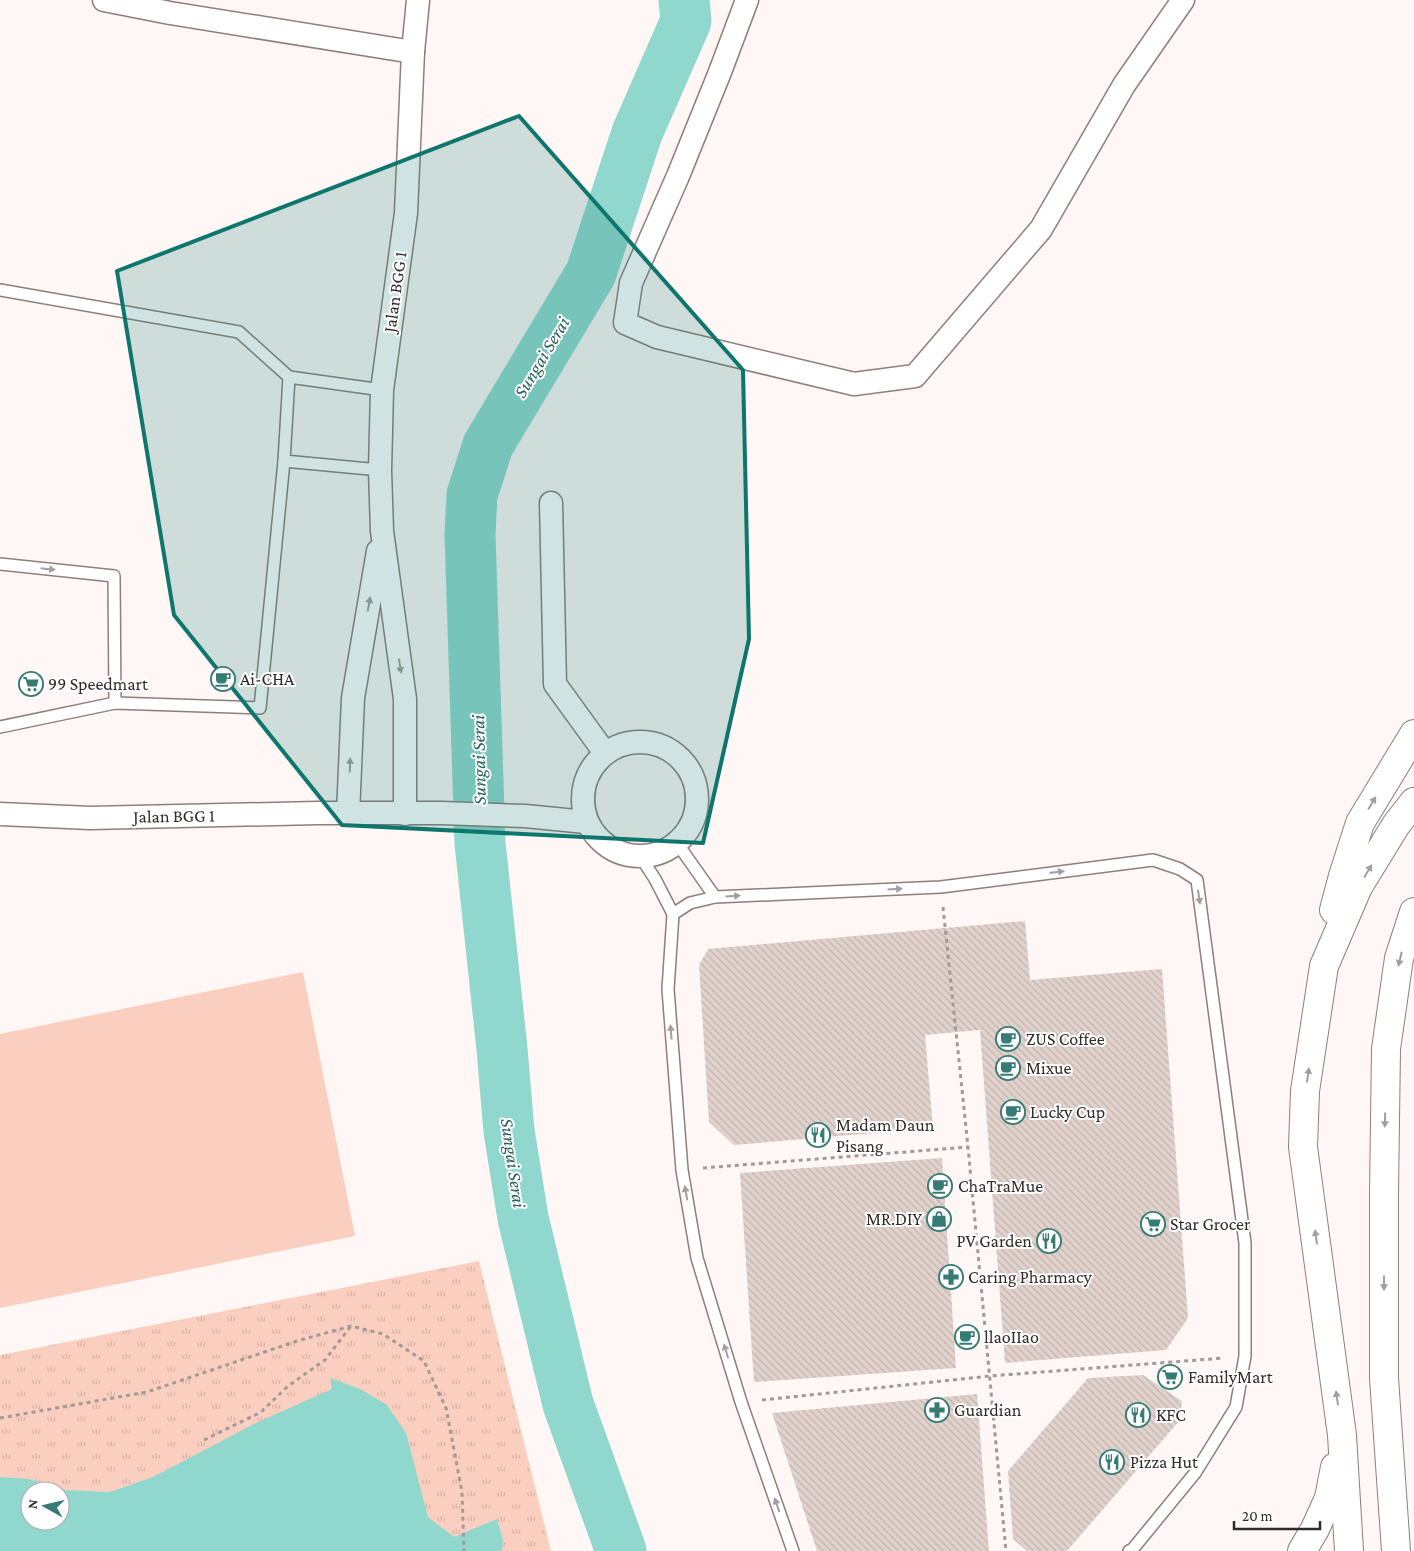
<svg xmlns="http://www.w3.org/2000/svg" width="1414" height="1551" font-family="'Crimson Pro',serif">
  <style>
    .grass { fill: url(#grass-tufts); fill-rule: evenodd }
    .pitch { fill: #fbcfbf }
    .water { fill: #90d8ce; fill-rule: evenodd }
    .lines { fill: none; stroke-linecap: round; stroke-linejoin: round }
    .river { stroke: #90d8ce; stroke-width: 51 }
    .building { fill: url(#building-back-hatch) }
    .service-casing { stroke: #8e7f79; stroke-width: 14 }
    .minor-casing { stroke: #8e7f79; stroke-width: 25 }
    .secondary-casing { stroke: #8e7f79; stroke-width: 30 }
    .path { stroke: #a19a98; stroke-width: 3; stroke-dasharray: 4 4; stroke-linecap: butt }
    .service { stroke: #fff; stroke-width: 11 }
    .minor { stroke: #fff; stroke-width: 22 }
    .secondary { stroke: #fff; stroke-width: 28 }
    .oneway { fill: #a29f9e }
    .marked { fill: #0f766e; fill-opacity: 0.2; stroke: #0f766e; stroke-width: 4; stroke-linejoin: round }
    .labels { text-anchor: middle; stroke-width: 4; stroke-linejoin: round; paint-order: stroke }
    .street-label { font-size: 18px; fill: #312a28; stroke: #fff }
    .poi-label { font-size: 18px; fill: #312a28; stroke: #fff; text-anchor: start }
    .water-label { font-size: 19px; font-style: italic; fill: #26615a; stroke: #fff }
  </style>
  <defs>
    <pattern id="grass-tufts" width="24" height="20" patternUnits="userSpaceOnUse" patternTransform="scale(1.25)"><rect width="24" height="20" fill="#fbcfbf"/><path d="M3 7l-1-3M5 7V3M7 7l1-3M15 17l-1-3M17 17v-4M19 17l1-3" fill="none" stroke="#d8b2a4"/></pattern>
    <pattern id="building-back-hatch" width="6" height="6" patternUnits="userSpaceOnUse" patternTransform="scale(1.25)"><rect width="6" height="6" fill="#e2d2cc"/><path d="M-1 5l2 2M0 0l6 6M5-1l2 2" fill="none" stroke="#c2b4af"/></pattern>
  </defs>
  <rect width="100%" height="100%" fill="#fef7f5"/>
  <!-- grass -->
  <path class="grass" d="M479,1261L551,1551H0V1355ZM30,1491H60V1521H30Z"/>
  <!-- pitch -->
  <path class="pitch" d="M303,972L355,1236L0,1308V1034Z"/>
  <!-- water -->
  <path class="water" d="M330,1378L360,1389L387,1405L406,1433L428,1517L454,1537L497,1519L503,1540L502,1551H0V1477L29,1479L64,1490L110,1492L153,1477L258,1422L332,1389ZM30,1491H60V1521H30Z"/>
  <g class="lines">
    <!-- river -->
    <path class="river" d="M621,1551L568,1404L523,1218L509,1131L502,1049L480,843L470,534L472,495L488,445L591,273L637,133L686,21L684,0"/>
  </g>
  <!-- building -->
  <g class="building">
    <path d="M1025,921L1030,980L1162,969L1188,1318L1166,1350L1005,1363L980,1030L925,1035L933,1128L734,1145L709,1122L699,965L708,949Z"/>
    <path d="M942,1158L956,1368L754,1382L740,1173Z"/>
    <path d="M1143,1375L1182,1401L1180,1420L1067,1551H1027L1013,1539L1008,1471L1088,1378Z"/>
    <path d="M977,1394L989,1551H817L772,1413Z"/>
  </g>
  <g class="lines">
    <defs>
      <g id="service">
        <path d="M0,290L239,332L289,377L382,390"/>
        <path d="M284,461L380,470"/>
        <path d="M0,564L114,576L115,703"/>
        <path d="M0,727L115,703L260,708L284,461L289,377"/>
        <path d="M677,843L715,897L941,887L1153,860L1180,869L1197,880L1245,1243V1356L1236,1407L1195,1473L1132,1550L1129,1551"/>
        <path d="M640,856L655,879L673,914L668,989L682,1170L697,1258L741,1402L793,1551"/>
        <path d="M673,914L690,903L715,897"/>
      </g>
      <g id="minor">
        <path d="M104,0L170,13L413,52"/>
        <path d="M747,0L720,72L678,176L631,283L625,323L657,337L854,384L915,376L1041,229L1124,85L1183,0"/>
        <path d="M551,503L555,684L605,753"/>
        <circle cx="640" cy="799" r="57"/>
        <path d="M0,814L90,818L318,813H442L525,816L586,822"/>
        <path d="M348,814L353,698L378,551"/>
        <path d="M405,814V699L382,531L380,470L382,390L406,213L413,52L418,0"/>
      </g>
      <g id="secondary">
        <path d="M1334,910L1343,876L1360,823L1414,734"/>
        <path d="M1302,1551L1315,1529L1329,1498L1335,1467"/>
        <path d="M1349,1551L1342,1435L1303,1147L1305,1091L1324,966L1358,887L1396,825L1414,802"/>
        <path d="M1396,1551L1384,1378V1193L1386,1049L1399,958L1414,912"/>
      </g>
    </defs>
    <!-- service casing -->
    <use href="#service" class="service-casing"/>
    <!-- minor casing -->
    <use href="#minor" class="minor-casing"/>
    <!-- secondary casing -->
    <use href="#secondary" class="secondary-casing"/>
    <!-- path -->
    <g class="path">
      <path d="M943,907L968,1147L1006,1551"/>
      <path d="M703,1168L968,1147"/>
      <path d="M762,1400L990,1376L1224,1358"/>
      <path d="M0,1418L147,1392L297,1341L351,1326L383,1334L424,1361L446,1408L462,1492L464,1551"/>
      <path d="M204,1440L261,1412L288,1386L325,1360L351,1326"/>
    </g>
    <!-- service -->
    <use href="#service" class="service"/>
    <!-- minor -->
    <use href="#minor" class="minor"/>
    <!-- secondary -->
    <use href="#secondary" class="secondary"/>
  </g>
  <!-- one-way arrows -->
  <defs><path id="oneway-solid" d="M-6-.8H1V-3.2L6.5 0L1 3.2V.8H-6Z" transform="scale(1.25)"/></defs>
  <g class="oneway">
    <use href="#oneway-solid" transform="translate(48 569) rotate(6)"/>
    <use href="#oneway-solid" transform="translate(369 604) rotate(-80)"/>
    <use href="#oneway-solid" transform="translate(400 666) rotate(82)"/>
    <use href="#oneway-solid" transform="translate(350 765) rotate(-88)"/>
    <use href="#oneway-solid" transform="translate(1372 803) rotate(-59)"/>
    <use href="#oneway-solid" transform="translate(1368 871) rotate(-59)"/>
    <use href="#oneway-solid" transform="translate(1057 872) rotate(-7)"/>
    <use href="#oneway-solid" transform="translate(895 889) rotate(-3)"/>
    <use href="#oneway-solid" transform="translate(733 896) rotate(-3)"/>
    <use href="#oneway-solid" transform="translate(1199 897) rotate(82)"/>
    <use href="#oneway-solid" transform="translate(1400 959) rotate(103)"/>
    <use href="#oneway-solid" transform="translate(671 1032) rotate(-94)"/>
    <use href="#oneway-solid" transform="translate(1308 1075) rotate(-82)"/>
    <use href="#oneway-solid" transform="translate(1385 1120) rotate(91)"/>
    <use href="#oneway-solid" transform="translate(686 1193) rotate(-100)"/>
    <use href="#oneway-solid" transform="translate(1316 1237) rotate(-98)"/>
    <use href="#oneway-solid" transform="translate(1384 1283) rotate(90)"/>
    <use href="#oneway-solid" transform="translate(726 1351) rotate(-107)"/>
    <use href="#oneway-solid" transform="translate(1337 1398) rotate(-98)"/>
    <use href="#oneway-solid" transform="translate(777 1505) rotate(-109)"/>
  </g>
  <!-- marked area -->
  <path class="marked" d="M519,116L743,370L749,639L703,843L342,825L174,615L117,271Z"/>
  <!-- icons -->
  <defs>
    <symbol id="cafe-ring" viewBox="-11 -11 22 22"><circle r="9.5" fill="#fff" stroke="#367c74" stroke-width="1.5"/><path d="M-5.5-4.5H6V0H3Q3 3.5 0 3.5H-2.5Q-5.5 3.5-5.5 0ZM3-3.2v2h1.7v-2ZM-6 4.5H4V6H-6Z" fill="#367c74"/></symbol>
    <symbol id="supermarket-ring" viewBox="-11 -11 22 22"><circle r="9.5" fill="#fff" stroke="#367c74" stroke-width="1.5"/><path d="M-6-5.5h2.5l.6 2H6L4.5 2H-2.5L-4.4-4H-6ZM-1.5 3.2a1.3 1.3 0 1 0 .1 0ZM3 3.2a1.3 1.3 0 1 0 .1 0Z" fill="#367c74"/></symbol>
    <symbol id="restaurant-ring" viewBox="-11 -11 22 22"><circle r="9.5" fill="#fff" stroke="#367c74" stroke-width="1.5"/><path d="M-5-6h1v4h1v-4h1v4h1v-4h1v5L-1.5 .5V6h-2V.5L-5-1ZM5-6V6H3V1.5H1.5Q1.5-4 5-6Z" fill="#367c74"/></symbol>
    <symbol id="shop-ring" viewBox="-11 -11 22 22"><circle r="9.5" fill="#fff" stroke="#367c74" stroke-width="1.5"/><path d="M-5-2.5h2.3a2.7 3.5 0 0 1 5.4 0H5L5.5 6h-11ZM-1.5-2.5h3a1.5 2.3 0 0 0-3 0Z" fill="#367c74"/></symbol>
    <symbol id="pharmacy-ring" viewBox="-11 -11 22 22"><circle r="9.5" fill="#fff" stroke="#367c74" stroke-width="1.5"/><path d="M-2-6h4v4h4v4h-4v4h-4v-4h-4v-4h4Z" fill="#367c74"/></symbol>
  </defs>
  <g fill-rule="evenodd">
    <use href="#cafe-ring" x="209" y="665" width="28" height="28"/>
    <use href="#supermarket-ring" x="17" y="670" width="28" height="28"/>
    <use href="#cafe-ring" x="994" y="1025" width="28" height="28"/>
    <use href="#cafe-ring" x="994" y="1054" width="28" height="28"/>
    <use href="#cafe-ring" x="999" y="1098" width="28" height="28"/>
    <use href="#restaurant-ring" x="804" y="1121" width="28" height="28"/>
    <use href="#cafe-ring" x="926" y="1172" width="28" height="28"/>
    <use href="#shop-ring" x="925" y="1205" width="28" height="28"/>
    <use href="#supermarket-ring" x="1139" y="1210" width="28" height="28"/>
    <use href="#restaurant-ring" x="1035" y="1227" width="28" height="28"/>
    <use href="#pharmacy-ring" x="937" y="1263" width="28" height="28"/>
    <use href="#cafe-ring" x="953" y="1323" width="28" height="28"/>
    <use href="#supermarket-ring" x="1156" y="1363" width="28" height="28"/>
    <use href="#pharmacy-ring" x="923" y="1396" width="28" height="28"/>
    <use href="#restaurant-ring" x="1124" y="1401" width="28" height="28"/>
    <use href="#restaurant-ring" x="1098" y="1448" width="28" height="28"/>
  </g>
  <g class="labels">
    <!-- street labels -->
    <g class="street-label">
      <text transform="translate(395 292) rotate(-82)" y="6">Jalan BGG 1</text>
      <text transform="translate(174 816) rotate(-1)" y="6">Jalan BGG 1</text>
    </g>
    <!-- poi labels -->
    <g class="poi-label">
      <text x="240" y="685">Ai-CHA</text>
      <text x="48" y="690">99 Speedmart</text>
      <text x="1026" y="1045">ZUS Coffee</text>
      <text x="1026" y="1074">Mixue</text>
      <text x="1030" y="1118">Lucky Cup</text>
      <text x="836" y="1131">Madam Daun<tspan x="836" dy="21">Pisang</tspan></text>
      <text x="958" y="1192">ChaTraMue</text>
      <text x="922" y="1225" text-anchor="end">MR.DIY</text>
      <text x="1170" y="1230">Star Grocer</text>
      <text x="1032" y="1247" text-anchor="end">PV Garden</text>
      <text x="968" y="1283">Caring Pharmacy</text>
      <text x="984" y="1343">llaoIIao</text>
      <text x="1188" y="1383">FamilyMart</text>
      <text x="954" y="1416">Guardian</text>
      <text x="1156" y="1421">KFC</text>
      <text x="1130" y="1468">Pizza Hut</text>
    </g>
    <!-- water labels -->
    <g class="water-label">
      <text transform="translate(541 357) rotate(-59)" y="7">Sungai Serai</text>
      <text transform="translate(478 760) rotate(-91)" y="7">Sungai Serai</text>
      <text transform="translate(514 1163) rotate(82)" y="7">Sungai Serai</text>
    </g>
  </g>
  <!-- north arrow -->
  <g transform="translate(45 1506) rotate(278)"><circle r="24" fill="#ffffff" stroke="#adaaa9"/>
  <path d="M0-4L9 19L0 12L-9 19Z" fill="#367c74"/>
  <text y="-8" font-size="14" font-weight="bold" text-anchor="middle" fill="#312a28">N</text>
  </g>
  <!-- scale -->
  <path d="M1234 1521v8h86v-8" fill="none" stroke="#312a28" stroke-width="2.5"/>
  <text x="1242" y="1521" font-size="15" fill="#312a28" stroke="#ffffff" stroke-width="4" paint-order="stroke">20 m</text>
</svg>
